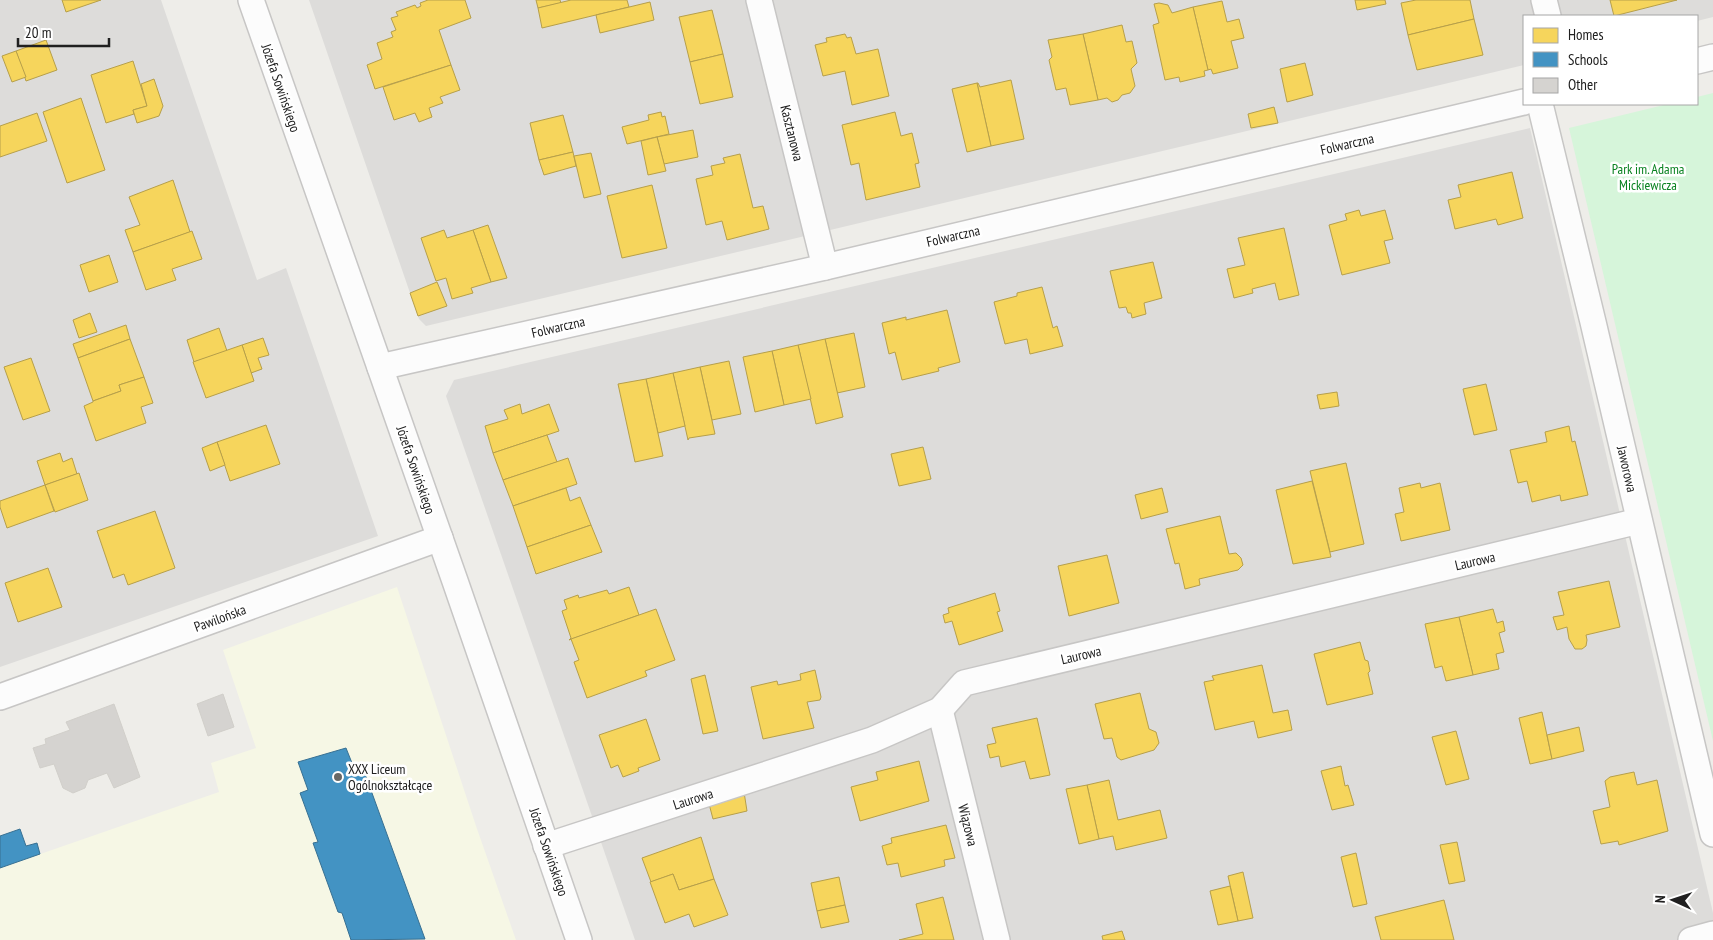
<svg xmlns="http://www.w3.org/2000/svg" width="1713" height="940" font-family="'PT Sans Narrow',sans-serif">
  <style>
    .residential { fill: #dddcda }
    .education { fill: #f6f7e5 }
    .park { fill: #d6f5da }
    .homes { fill: #f6d55c; stroke: #b69f4a }
    .schools { fill: #4393c3; stroke: #387092 }
    .building { fill: #d5d3d0; stroke: #d1cfca }
    .lines { fill: none; stroke-linecap: round; stroke-linejoin: round }
    .minor-casing { stroke: #c7c6c5; stroke-width: 28 }
    .minor { stroke: #fcfcfc; stroke-width: 25 }
    .poi-dot { fill: #686866; stroke: #fff; stroke-width: 2 }
    .labels { text-anchor: middle; stroke-width: 5; stroke-linejoin: round; paint-order: stroke }
    .street-label { font-size: 14px; fill: #202020; stroke: #fff }
    .park-label { font-size: 14px; fill: #098220; stroke: #fff }
    .poi-label { font-size: 14px; fill: #202020; stroke: #fff; text-anchor: start }
  </style>
  <rect width="100%" height="100%" fill="#eeede9"/>
  <!-- residential -->
  <g class="residential">
    <path d="M0,0H161L257,280L286,268L378,536L0,667Z"/>
    <path d="M309,0H1713V17L1697,21V16H1524V65L426,326L419,319Z"/>
    <path d="M1530,128L1713,913V940H635L446,396L454,380Z"/>
  </g>
  <!-- education -->
  <path class="education" d="M397,587L476,826L516,940H0V868L219,792L211,763L256,748L223,650Z"/>
  <!-- park -->
  <path class="park" d="M1713,93V741L1569,128L1668,104H1697V97Z"/>
  <!-- homes -->
  <g class="homes">
    <path d="M62,0H101L66,12Z"/>
    <path d="M428,0H465L471,18L439,30L451,65L375,89L367,65L382,59L377,43L393,37L391,32L396,30L391,18L398,16L396,12L415,5L417,8L421,6L420,3Z"/>
    <path d="M536,0H560L561,3L538,8Z"/>
    <path d="M571,0H627L629,7L542,28L538,8Z"/>
    <path d="M1355,0H1385L1386,4L1357,10Z"/>
    <path d="M1416,0H1470L1474,19L1408,35L1401,3Z"/>
    <path d="M1610,0H1677L1614,16Z"/>
    <path d="M1222,1L1227,22L1239,19L1244,38L1231,41L1238,68L1213,74L1211,69L1208,70L1193,7Z"/>
    <path d="M650,2L654,20L600,33L596,15Z"/>
    <path d="M1159,3L1168,5L1172,13L1193,7L1208,70L1204,71L1205,76L1180,82L1179,77L1165,80L1153,25L1159,23L1154,4Z"/>
    <path d="M712,10L723,54L690,62L679,17Z"/>
    <path d="M1474,19L1483,55L1417,70L1408,35Z"/>
    <path d="M1122,25L1126,42L1132,41L1137,63L1131,69L1135,86L1130,93L1122,95L1118,100L1112,102L1107,98L1098,100L1083,34Z"/>
    <path d="M845,34L847,38L851,37L856,54L878,49L889,96L852,105L845,71L823,76L815,45L827,42L826,38Z"/>
    <path d="M1083,34L1098,100L1070,105L1066,88L1056,90L1049,60L1052,57L1048,40Z"/>
    <path d="M46,40L57,70L26,81L16,51Z"/>
    <path d="M16,51L26,77L12,82L2,56Z"/>
    <path d="M723,54L733,97L700,104L690,62Z"/>
    <path d="M133,61L147,106L133,110L134,114L106,123L91,75Z"/>
    <path d="M1305,63L1313,95L1287,102L1280,69Z"/>
    <path d="M451,65L460,90L440,97L443,103L429,108L432,117L419,122L415,113L394,120L383,87Z"/>
    <path d="M154,79L163,106L159,116L137,123L133,110L147,106L141,84Z"/>
    <path d="M1011,80L1024,139L991,146L977,83H978L980,87Z"/>
    <path d="M977,83L991,146L967,152L952,89Z"/>
    <path d="M81,98L105,170L67,183L43,112Z"/>
    <path d="M1274,107L1278,123L1251,128L1248,114Z"/>
    <path d="M661,112L662,117L665,116L669,134L627,144L622,127L649,120L648,115Z"/>
    <path d="M895,112L901,136L912,133L919,163L915,164L920,187L866,200L859,163L851,165L842,125Z"/>
    <path d="M37,113L47,141L0,157V126Z"/>
    <path d="M563,115L573,152L539,160L530,123Z"/>
    <path d="M693,130L698,157L664,164L657,137Z"/>
    <path d="M657,137L666,171L648,175L641,141Z"/>
    <path d="M573,152L576,166L544,175L539,160Z"/>
    <path d="M591,153L601,194L584,198L574,156Z"/>
    <path d="M740,154L753,208L763,206L769,229L727,240L722,221L706,225L696,179L713,175L711,166L725,163L723,158Z"/>
    <path d="M1512,172L1523,218L1498,225L1496,219L1455,229L1448,200L1461,197L1458,185Z"/>
    <path d="M173,180L190,232L133,252L125,230L140,225L129,197Z"/>
    <path d="M652,185L667,248L622,258L607,196Z"/>
    <path d="M1359,210L1361,216L1385,210L1393,239L1384,241L1390,263L1342,275L1329,225L1347,220L1345,214Z"/>
    <path d="M488,225L507,278L491,282L473,230Z"/>
    <path d="M1284,228L1299,295L1279,300L1275,283L1252,289L1253,293L1234,298L1227,269L1245,265L1238,238Z"/>
    <path d="M444,230L447,238L473,230L491,282L471,288L473,293L452,299L446,278L436,281L421,238Z"/>
    <path d="M192,231L202,259L172,269L176,280L146,290L133,252Z"/>
    <path d="M109,255L118,282L89,292L80,265Z"/>
    <path d="M1153,262L1162,298L1144,303L1146,314L1132,318L1131,313H1128L1126,307L1119,308L1110,271Z"/>
    <path d="M437,282L447,306L418,316L410,293Z"/>
    <path d="M1042,287L1053,328L1057,326L1063,346L1030,354L1027,339L1005,344L994,302L1017,296V293Z"/>
    <path d="M947,310L960,362L938,368L939,371L902,380L895,352L889,354L882,323L906,317V320Z"/>
    <path d="M90,313L97,332L79,338L73,320Z"/>
    <path d="M126,325L130,339L78,358L73,344Z"/>
    <path d="M219,328L227,351L194,362L187,340Z"/>
    <path d="M854,333L865,387L837,393L825,339Z"/>
    <path d="M263,338L269,355L258,358L262,369L251,373L242,345Z"/>
    <path d="M130,339L144,377L119,385L121,391L93,401L78,358Z"/>
    <path d="M825,339L843,417L816,424L798,345Z"/>
    <path d="M242,345L254,381L206,398L193,362Z"/>
    <path d="M798,345L811,399L784,405L772,351Z"/>
    <path d="M772,351L784,405L755,412L743,357Z"/>
    <path d="M31,358L50,411L23,420L4,367Z"/>
    <path d="M729,361L741,414L712,420L700,367Z"/>
    <path d="M700,367L715,434L689,438L688,440L673,373Z"/>
    <path d="M673,373L685,426L658,433L646,379Z"/>
    <path d="M144,377L153,403L141,407L146,423L96,441L84,406L93,402V401L121,391L119,385Z"/>
    <path d="M646,379L663,456L635,462L618,384Z"/>
    <path d="M1486,384L1497,430L1474,435L1463,389Z"/>
    <path d="M1337,392L1339,406L1320,409L1317,395Z"/>
    <path d="M520,404L522,414L549,404L559,431L493,453L485,426L508,419L504,410Z"/>
    <path d="M266,425L280,464L230,481L217,442Z"/>
    <path d="M1569,426L1572,442L1575,441L1588,495L1561,501L1560,495L1532,502L1527,481L1518,483L1510,450L1547,442L1545,432Z"/>
    <path d="M547,435L557,462L503,480L493,453Z"/>
    <path d="M217,442L225,465L210,471L202,448Z"/>
    <path d="M923,447L931,479L899,486L891,454Z"/>
    <path d="M60,453L63,462L72,458L77,474L45,485L37,461Z"/>
    <path d="M568,458L577,484L513,506L503,480Z"/>
    <path d="M1346,463L1364,544L1330,552L1310,471Z"/>
    <path d="M79,473L88,500L55,512L45,485Z"/>
    <path d="M1312,481L1331,557L1293,564L1276,490Z"/>
    <path d="M1420,483L1421,488L1440,483L1450,530L1401,541L1395,514L1404,512L1399,488Z"/>
    <path d="M45,485L54,511L7,528L0,507V501Z"/>
    <path d="M566,488L570,501L580,497L591,525L527,547L513,506Z"/>
    <path d="M1162,488L1168,512L1141,519L1135,495Z"/>
    <path d="M155,511L175,568L128,585L124,574L113,578L97,531Z"/>
    <path d="M1220,516L1229,554L1236,553L1241,558L1243,565L1238,570L1199,579L1200,585L1185,589L1179,563L1175,564L1166,529Z"/>
    <path d="M591,525L602,552L536,574L527,547Z"/>
    <path d="M1107,555L1119,603L1069,616L1058,566Z"/>
    <path d="M48,568L62,607L18,622L5,583Z"/>
    <path d="M1609,581L1620,627L1586,635L1587,640L1586,646L1582,649H1575L1569,639L1567,627L1557,630L1553,617L1564,615L1558,592Z"/>
    <path d="M629,587L639,615L569,640L571,638L562,611L567,609L564,600L578,595L579,598L607,590L609,594Z"/>
    <path d="M995,593L1000,611L997,612L1003,631L959,645L952,621L945,623L943,615L949,613L948,608Z"/>
    <path d="M656,609L675,660L645,671L647,676L587,698L574,662L579,660L571,639Z"/>
    <path d="M1493,609L1497,623L1503,621L1505,631L1499,633L1504,652L1496,654L1499,669L1473,675L1459,617Z"/>
    <path d="M1459,617L1473,675L1446,681L1442,666L1435,668L1425,624Z"/>
    <path d="M1360,642L1365,660L1368,661L1370,671L1368,673L1373,694L1327,705L1314,654Z"/>
    <path d="M1262,665L1273,713L1288,710L1292,730L1258,738L1254,721L1215,730L1204,682L1214,680L1212,676Z"/>
    <path d="M815,670L821,697L820,700L807,702L814,728L763,739L751,687L777,681L778,685L801,680L800,674Z"/>
    <path d="M705,675L718,731L703,734L691,679Z"/>
    <path d="M1140,693L1149,729L1156,732L1159,743L1154,750L1121,760L1117,757L1112,738L1104,739L1095,704Z"/>
    <path d="M1542,712L1552,759L1530,764L1519,718Z"/>
    <path d="M1037,718L1050,775L1030,779L1025,761L1001,767L999,756L990,758L987,745L996,743L992,728Z"/>
    <path d="M646,719L660,760L638,768L639,771L623,777L618,765L611,768L599,735Z"/>
    <path d="M1579,727L1584,751L1552,759L1547,735Z"/>
    <path d="M1456,731L1469,779L1446,785L1432,737Z"/>
    <path d="M919,761L929,801L860,821L851,787L878,780L876,772Z"/>
    <path d="M1341,766L1345,786L1348,785L1354,805L1332,810L1321,771Z"/>
    <path d="M1634,772L1637,785L1657,780L1668,831L1619,845L1618,841L1601,844L1593,811L1610,807L1605,781L1610,777Z"/>
    <path d="M1109,780L1118,820L1160,810L1167,838L1116,850L1113,836L1099,839L1087,785Z"/>
    <path d="M1087,785L1099,839L1079,844L1066,789Z"/>
    <path d="M744,792L747,811L713,819L708,800Z"/>
    <path d="M946,825L955,858L944,860L945,866L901,877L898,863L887,865L882,846L892,843L891,838Z"/>
    <path d="M701,837L714,879L679,890L673,874L651,882L642,858Z"/>
    <path d="M1457,842L1465,881L1449,884L1440,845Z"/>
    <path d="M1356,853L1367,904L1353,907L1341,857Z"/>
    <path d="M1243,872L1253,918L1238,921L1228,876Z"/>
    <path d="M673,874L679,890L714,879L728,915L694,927L689,914L665,923L650,882Z"/>
    <path d="M839,877L845,905L817,911L811,883Z"/>
    <path d="M1230,886L1238,921L1218,925L1210,891Z"/>
    <path d="M943,897L954,940H899L923,934L916,904Z"/>
    <path d="M1444,900L1454,940H1381L1375,917Z"/>
    <path d="M845,905L849,922L821,928L817,911Z"/>
    <path d="M1122,931L1125,940H1103L1102,936Z"/>
  </g>
  <!-- schools -->
  <g class="schools">
    <path d="M346,748L356,773L364,771L425,939L351,940L342,913L338,912L313,843L318,842L300,793L308,790L298,762Z"/>
    <path d="M20,829L26,846L37,843L40,854L0,868V836Z"/>
  </g>
  <!-- building -->
  <g class="building">
    <path d="M223,694L234,727L208,736L197,704Z"/>
    <path d="M114,704L140,777L114,788L107,773L88,780L85,788L73,793L63,788L54,764L40,768L33,748L46,744L45,739L70,730L66,722Z"/>
  </g>
  <g class="lines">
    <defs>
      <g id="minor">
        <path d="M251,0L455,581L579,940"/>
        <path d="M759,0L825,267"/>
        <path d="M1544,0L1548,16"/>
        <path d="M1697,61L1713,57"/>
        <path d="M1540,104L1593,322L1713,834"/>
        <path d="M380,367L825,267L1524,102"/>
        <path d="M0,697L440,538"/>
        <path d="M940,710L997,940"/>
        <path d="M546,846L872,740L940,710L964,683L1639,521"/>
        <path d="M1691,940L1713,934"/>
      </g>
    </defs>
    <!-- minor casing -->
    <use href="#minor" class="minor-casing"/>
    <!-- minor -->
    <use href="#minor" class="minor"/>
  </g>
  <!-- markers -->
  <circle class="poi-dot" cx="338" cy="777" r="5"/>
  <g class="labels">
    <!-- street labels -->
    <g class="street-label">
      <text transform="translate(281 88) rotate(71)" y="5">Józefa Sowińskiego</text>
      <text transform="translate(792 133) rotate(76)" y="5">Kasztanowa</text>
      <text transform="translate(1347 144) rotate(-13)" y="5">Folwarczna</text>
      <text transform="translate(953 236) rotate(-13)" y="5">Folwarczna</text>
      <text transform="translate(558 327) rotate(-13)" y="5">Folwarczna</text>
      <text transform="translate(1627 469) rotate(77)" y="5">Jaworowa</text>
      <text transform="translate(416 470) rotate(71)" y="5">Józefa Sowińskiego</text>
      <text transform="translate(1475 561) rotate(-13)" y="5">Laurowa</text>
      <text transform="translate(220 618) rotate(-20)" y="5">Pawilońska</text>
      <text transform="translate(1081 655) rotate(-13)" y="5">Laurowa</text>
      <text transform="translate(693 799) rotate(-18)" y="5">Laurowa</text>
      <text transform="translate(968 825) rotate(76)" y="5">Wiązowa</text>
      <text transform="translate(549 852) rotate(71)" y="5">Józefa Sowińskiego</text>
    </g>
    <!-- park labels -->
    <g class="park-label">
      <text x="1648" y="174">Park im. Adama<tspan x="1648" dy="16">Mickiewicza</tspan></text>
    </g>
    <!-- poi labels -->
    <g class="poi-label">
      <text x="348" y="774">XXX Liceum<tspan x="348" dy="16">Ogólnokształcące</tspan></text>
    </g>
  </g>
  <!-- legend -->
  <rect x="1523" y="15" width="175" height="90" fill="#ffffff" stroke="#a6a6a6"/>
  <rect x="1533" y="28" width="25" height="15" fill="#f6d55c" stroke="#a6a6a6"/>
  <text x="1568" y="40" font-size="15" fill="#202020">Homes</text>
  <rect x="1533" y="52" width="25" height="15" fill="#4393c3" stroke="#a6a6a6"/>
  <text x="1568" y="65" font-size="15" fill="#202020">Schools</text>
  <rect x="1533" y="78" width="25" height="15" fill="#d5d3d0" stroke="#a6a6a6"/>
  <text x="1568" y="90" font-size="15" fill="#202020">Other</text>
  <!-- north arrow -->
  <g transform="translate(1673 900) rotate(273)" stroke="#ffffff" stroke-width="4" paint-order="stroke">
  <path d="M0-4L9 19L0 12L-9 19Z" fill="#202020"/>
  <text y="-8" font-size="14" font-weight="bold" text-anchor="middle" fill="#202020">N</text>
  </g>
  <!-- scale -->
  <path d="M18 38v8h91v-8" fill="none" stroke="#202020" stroke-width="2.5"/>
  <text x="25" y="38" font-size="15" fill="#202020" stroke="#ffffff" stroke-width="4" paint-order="stroke">20 m</text>
</svg>
